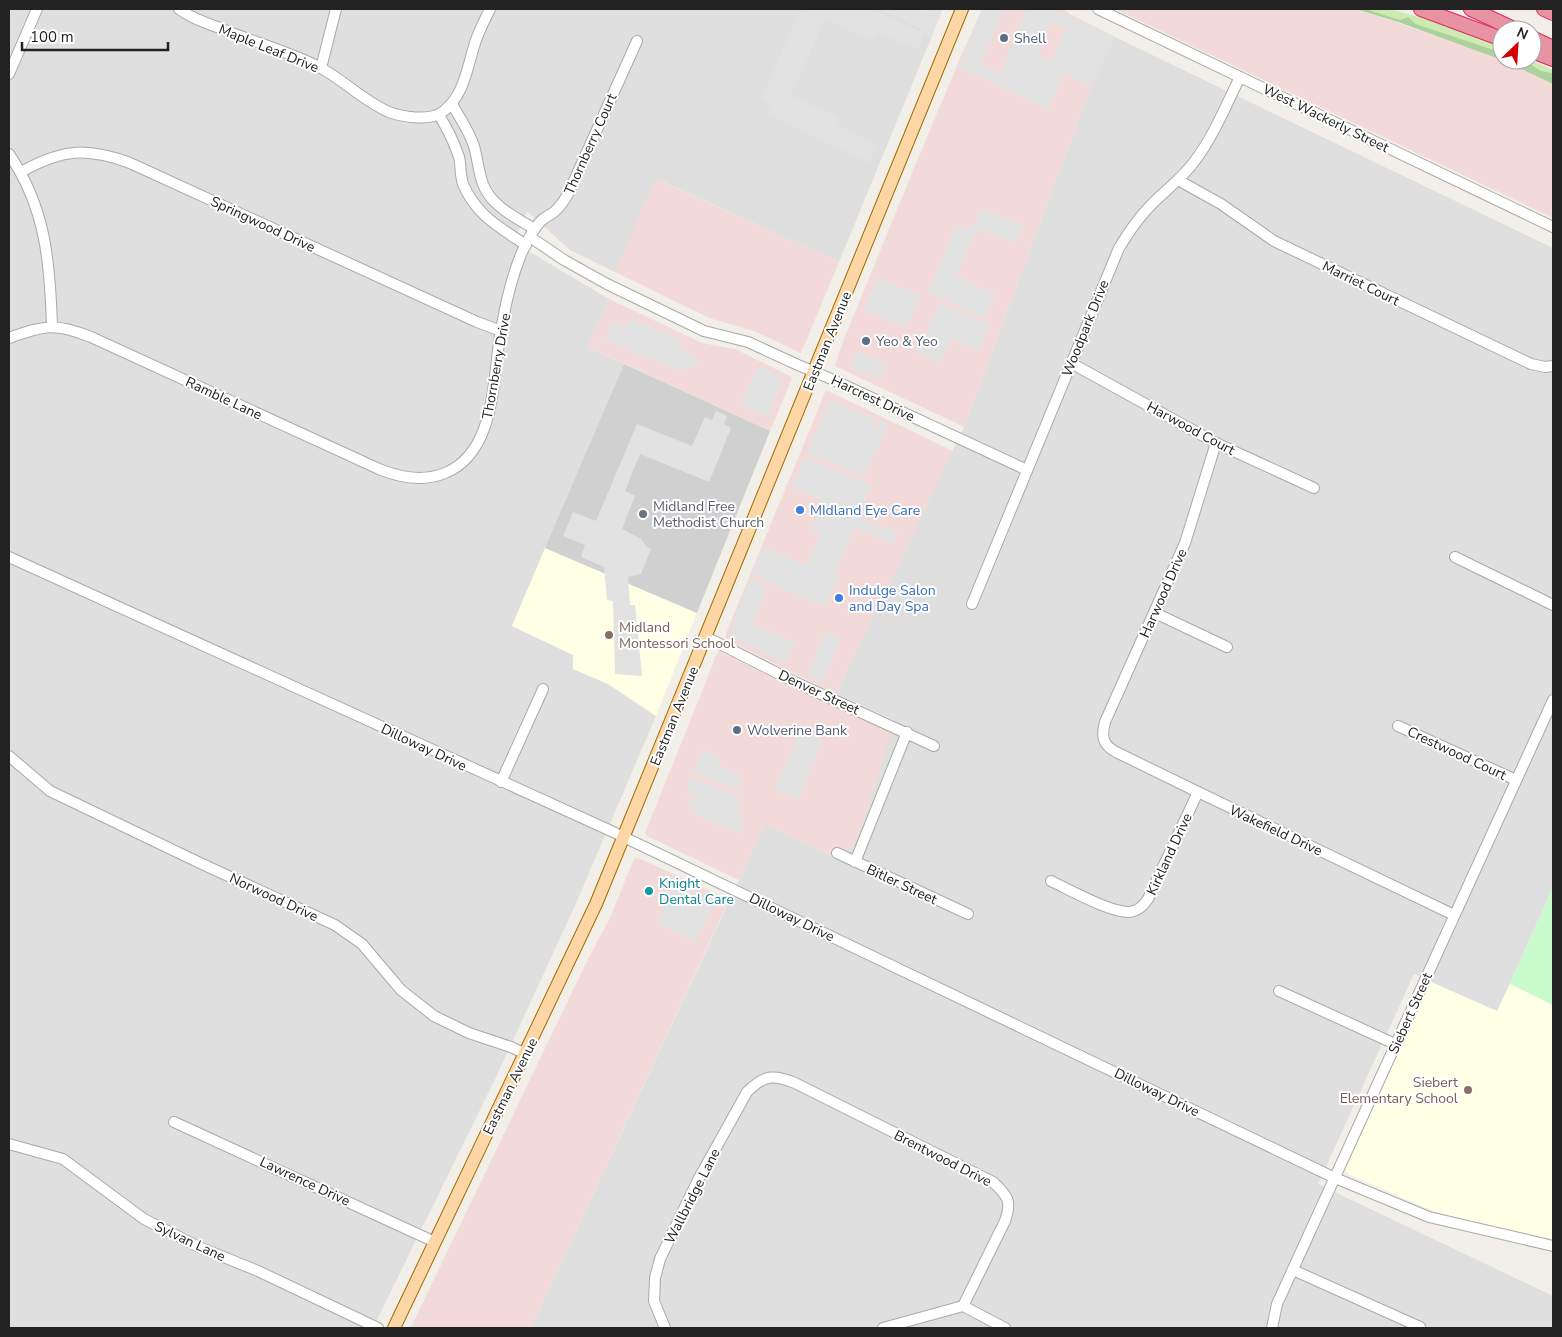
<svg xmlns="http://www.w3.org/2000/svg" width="1562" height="1337" font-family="'Nunito Sans',sans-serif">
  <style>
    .residential { fill: #e0dfdf }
    .commercial { fill: #f2dad9 }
    .education { fill: #ffffe5 }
    .religious { fill: #d0d0d0 }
    .grass { fill: #cdebb0 }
    .forest { fill: #add19e }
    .park { fill: #c8facc }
    .parking { fill: #e2e2e2; fill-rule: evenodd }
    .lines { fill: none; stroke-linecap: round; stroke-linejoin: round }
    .minor-casing { stroke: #a9a9a9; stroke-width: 12 }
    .major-casing { stroke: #a06b00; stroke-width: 14 }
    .highway-casing { stroke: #dc2a67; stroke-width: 16 }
    .minor { stroke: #fff; stroke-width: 10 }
    .major { stroke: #fcd6a4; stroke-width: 12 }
    .highway { stroke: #e892a2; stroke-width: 14 }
    .service-dot { fill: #5c6f8a; stroke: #fff; stroke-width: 2 }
    .shop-dot { fill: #3f7fe0; stroke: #fff; stroke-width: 2 }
    .worship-dot { fill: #6b7280; stroke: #fff; stroke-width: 2 }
    .education-dot { fill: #8d6e63; stroke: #fff; stroke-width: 2 }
    .culture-dot { fill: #0f9aa8; stroke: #fff; stroke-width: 2 }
    .labels { text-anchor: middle; stroke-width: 4; stroke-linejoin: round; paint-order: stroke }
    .service-label { font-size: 14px; fill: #4e5e75; stroke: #fff; text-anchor: start }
    .street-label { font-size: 14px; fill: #222; stroke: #fff }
    .worship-label { font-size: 14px; fill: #5b616d; stroke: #fff; text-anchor: start }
    .shop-label { font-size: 14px; fill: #366cbe; stroke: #fff; text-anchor: start }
    .education-label { font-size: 14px; fill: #785e54; stroke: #fff; text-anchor: start }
    .culture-label { font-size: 14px; fill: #0d838f; stroke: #fff; text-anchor: start }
  </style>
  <rect width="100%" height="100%" fill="#f2efe9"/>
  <!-- residential -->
  <g class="residential">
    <path d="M9,9H882L920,28L921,31L932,36L839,262L657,179L615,272L570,250L527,211L513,244L535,255L609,299L588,347L624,364L512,626L573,655L574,669L608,684L656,716L574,908L497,1075L373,1328H9Z"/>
    <path d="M1115,37L1553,248V887L1497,1012L1414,974L1318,1184L1553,1296V1328H531L765,824L831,856L836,849L854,845L867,810L894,720L836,694L964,427L1091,87Z"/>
  </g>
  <!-- commercial -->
  <g class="commercial">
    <path d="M982,9H1063L1070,14L1115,37L1091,87L964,427L835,366L842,344L914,168L958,63Z"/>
    <path d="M1115,9H1356L1490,54L1553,84V218Z"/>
    <path d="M656,179L839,262L801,353L754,331L709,318L615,272Z"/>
    <path d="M609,299L702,343L735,349L790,376L792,378L770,431L588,347Z"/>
    <path d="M826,390L953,451L836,694L739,646L726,639V633Z"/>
    <path d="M719,651L795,689L884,728L891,733L867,810L854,845L849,852H842L836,849L831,856L765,824L739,880L647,836L645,833L711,669L715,657Z"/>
    <path d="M636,858L643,860L729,900L531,1328H414L411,1327L589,957L610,918L634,859Z"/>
  </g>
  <!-- education -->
  <g class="education">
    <path d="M545,548L697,613L656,716L608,684L573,669V655L512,626Z"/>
    <path d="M1431,982L1497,1011L1510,984L1553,1005V1239L1466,1220L1433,1211L1348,1174L1346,1171V1168Z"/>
  </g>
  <!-- religious -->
  <path class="religious" d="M624,364L770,431L697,613L545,548Z"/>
  <!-- grass -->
  <g class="grass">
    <path d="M1366,9H1390L1446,25L1498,45L1502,47V49L1494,50L1416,24L1408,17L1400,20Z"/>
    <path d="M1524,60H1531L1553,70V73L1541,71Z"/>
  </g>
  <!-- forest -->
  <g class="forest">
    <path d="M1356,9H1366L1400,20L1408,17L1416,24L1494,50L1502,49V60L1401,23Z"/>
    <path d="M1502,60H1524L1541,71L1553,73V84Z"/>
  </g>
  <!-- park -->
  <path class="park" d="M1553,887V1005L1510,984Z"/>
  <!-- parking -->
  <g class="parking">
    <path d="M801,9H872L923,33L919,50L876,32L871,40L825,19L791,95L839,118L836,125L878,145L869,163L766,114L771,105L760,100Z"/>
    <path d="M882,9H922L928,11L929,9H943L932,36L921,31L920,28Z"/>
    <path d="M983,9H1004L981,65L1001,73L1026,11L1022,9H1055L1115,37L1091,87L1077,80L1072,76L1064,74L1048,109L958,67ZM1051,23L1066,28L1052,61L1038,55Z"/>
    <path d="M981,209L1023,225L1015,243L982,230L973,235L956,276L995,293L985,318L928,293L956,225L965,229L975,224Z"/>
    <path d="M878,278L921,295L906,327L864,310Z"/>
    <path d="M939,303L990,325L979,351L951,339L940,363L917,353Z"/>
    <path d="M630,319L681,340L679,348L694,355L698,363L694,369L684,365L681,371L606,341L612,322L626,327Z"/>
    <path d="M857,352L887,364L880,379L851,368Z"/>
    <path d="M763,367L783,378L768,415H763L741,404L756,369Z"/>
    <path d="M830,400L876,420L873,426L877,428L881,421L888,424L864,477L807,452Z"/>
    <path d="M716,411L727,416L724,424L731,428L709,482L640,454L625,491L635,496L622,529L641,539L647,547L651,549L641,574L628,577L630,605H635L642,676L615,674L613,601L607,600L604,567L581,557L585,545L563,536L573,512L596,521L637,424L692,446L705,417L712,420Z"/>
    <path d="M806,457L871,486L858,516L897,533L893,544L855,527L834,574L839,576L825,607L751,574L763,547L806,566L820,534L811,530L823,501L792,487Z"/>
    <path d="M750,579L767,587L752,624L794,642L785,664L730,636L736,620L737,611Z"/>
    <path d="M825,632L841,638L823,682L807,675Z"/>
    <path d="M799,731L823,741L799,800L775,790Z"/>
    <path d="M703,750L720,757L717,765L742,776L736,790L694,772Z"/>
    <path d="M691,777L739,797L738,809L742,816L741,820L744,827L742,834L696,816L685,797L697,802L699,801L687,789Z"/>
    <path d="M674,885L681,888L683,886L716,903L700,929L695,941L656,924Z"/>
  </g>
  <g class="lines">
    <defs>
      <g id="minor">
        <path d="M179,9C191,18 206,23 220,28C253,42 287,51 319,67C344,80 363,101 389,112C402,117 428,121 441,113C465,97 467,66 476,40C480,29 485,19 490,9"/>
        <path d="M1098,9L1553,227"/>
        <path d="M321,68L336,9"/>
        <path d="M9,74L37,9"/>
        <path d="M452,104C460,118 469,131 474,146C480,167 478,187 496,203C507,214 522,222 535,229"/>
        <path d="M439,115C447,128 454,142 459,157C461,165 460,175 463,184C476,215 499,227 526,245"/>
        <path d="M9,154C46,208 50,263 52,327"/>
        <path d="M21,172C62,149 86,147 130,163L477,322L501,331"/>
        <path d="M1178,180L1221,204L1274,241L1531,364L1545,367L1553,366"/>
        <path d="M530,237L564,260L607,284L704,331L748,342L798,365L829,378L1027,470"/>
        <path d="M9,338C45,325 55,323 91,337L379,469C401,478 423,482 445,473C497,452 492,377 501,331C505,306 511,280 520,257C525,245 532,230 541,221C545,217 550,215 554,212C560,207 564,201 568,194L637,41"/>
        <path d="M1071,363L1216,443L1314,488"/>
        <path d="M1216,443L1185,543L1105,722C1101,737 1103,745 1116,752L1198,792L1454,915"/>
        <path d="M9,557L609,830L1335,1178L1429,1217L1553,1246"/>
        <path d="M1455,557L1553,605"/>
        <path d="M972,604L1119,248C1128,233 1138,218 1151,205C1165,191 1182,178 1194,162C1214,136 1226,105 1240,77"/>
        <path d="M1155,613L1227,647"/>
        <path d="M706,637L797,683L934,746"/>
        <path d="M1398,726L1516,780"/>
        <path d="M9,756L50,791L200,863L335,925L362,944L401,990L434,1016L469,1033L511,1047L526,1054"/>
        <path d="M501,782L543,689"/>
        <path d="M837,853L968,914"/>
        <path d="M855,862L907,732"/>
        <path d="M1051,881C1070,890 1111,913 1130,912C1139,911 1144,905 1148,899L1198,792"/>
        <path d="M1279,991L1395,1044"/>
        <path d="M174,1122L435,1242"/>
        <path d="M9,1144L63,1159L144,1219L199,1247L258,1271L378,1328"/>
        <path d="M1293,1270L1420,1327"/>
        <path d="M665,1328L654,1301L655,1278L660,1259L698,1180L747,1092C764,1075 773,1074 795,1083L993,1182C1008,1196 1012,1201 1005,1221L963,1306"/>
        <path d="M883,1328L963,1306L1005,1328"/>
        <path d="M1272,1328L1277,1304L1553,700"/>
      </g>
      <path id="major" d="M394,1328L596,904L962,9"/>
      <g id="highway">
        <path d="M1421,9L1502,39"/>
        <path d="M1471,9L1516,30"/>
        <path d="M1544,9L1553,13"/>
        <path d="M1532,38L1553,48"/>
        <path d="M1532,51L1553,59"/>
      </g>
    </defs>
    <!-- minor casing -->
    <use href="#minor" class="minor-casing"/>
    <!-- major casing -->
    <use href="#major" class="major-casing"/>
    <!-- highway casing -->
    <use href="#highway" class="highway-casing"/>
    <!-- minor -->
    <use href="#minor" class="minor"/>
    <!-- major -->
    <use href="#major" class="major"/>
    <!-- highway -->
    <use href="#highway" class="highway"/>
  </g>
  <!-- markers -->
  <g class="service-dot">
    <circle cx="1004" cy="38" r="5"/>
    <circle cx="866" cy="341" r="5"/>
    <circle cx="737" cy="730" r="5"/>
  </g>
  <g class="shop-dot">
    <circle cx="800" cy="510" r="5"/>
    <circle cx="839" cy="598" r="5"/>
  </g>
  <circle class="worship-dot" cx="643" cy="514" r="5"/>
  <g class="education-dot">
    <circle cx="609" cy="635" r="5"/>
    <circle cx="1468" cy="1090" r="5"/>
  </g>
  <circle class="culture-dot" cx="649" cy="891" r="5"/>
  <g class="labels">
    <!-- service labels -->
    <g class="service-label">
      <text x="1014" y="43">Shell</text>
      <text x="876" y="346">Yeo &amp; Yeo</text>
      <text x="747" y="735">Wolverine Bank</text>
    </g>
    <!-- street labels -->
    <g class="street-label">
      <text transform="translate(269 48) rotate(22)" y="5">Maple Leaf Drive</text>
      <text transform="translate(1326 118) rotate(26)" y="5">West Wackerly Street</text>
      <text transform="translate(590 144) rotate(-66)" y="5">Thornberry Court</text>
      <text transform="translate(263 224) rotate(25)" y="5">Springwood Drive</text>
      <text transform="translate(1361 283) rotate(26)" y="5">Marriet Court</text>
      <text transform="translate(1085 328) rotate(-68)" y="5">Woodpark Drive</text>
      <text transform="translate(827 341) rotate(-68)" y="5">Eastman Avenue</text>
      <text transform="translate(496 366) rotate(-80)" y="5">Thornberry Drive</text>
      <text transform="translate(224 398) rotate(25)" y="5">Ramble Lane</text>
      <text transform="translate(873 398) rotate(25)" y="5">Harcrest Drive</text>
      <text transform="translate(1191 428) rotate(28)" y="5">Harwood Court</text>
      <text transform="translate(1163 593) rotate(-66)" y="5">Harwood Drive</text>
      <text transform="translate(819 692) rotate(25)" y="5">Denver Street</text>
      <text transform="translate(674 716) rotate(-68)" y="5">Eastman Avenue</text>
      <text transform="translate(424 747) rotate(25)" y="5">Dilloway Drive</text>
      <text transform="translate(1457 753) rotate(25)" y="5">Crestwood Court</text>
      <text transform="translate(1276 830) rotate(25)" y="5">Wakefield Drive</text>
      <text transform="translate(1169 854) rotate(-65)" y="5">Kirkland Drive</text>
      <text transform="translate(902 884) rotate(25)" y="5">Bitler Street</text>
      <text transform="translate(274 897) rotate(25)" y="5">Norwood Drive</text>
      <text transform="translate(792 917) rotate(26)" y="5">Dilloway Drive</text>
      <text transform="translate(1410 1013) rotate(-66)" y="5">Siebert Street</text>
      <text transform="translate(510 1086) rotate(-64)" y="5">Eastman Avenue</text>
      <text transform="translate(1157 1092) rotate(26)" y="5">Dilloway Drive</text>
      <text transform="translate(943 1158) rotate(27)" y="5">Brentwood Drive</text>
      <text transform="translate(305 1181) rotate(25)" y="5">Lawrence Drive</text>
      <text transform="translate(692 1196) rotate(-63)" y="5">Wallbridge Lane</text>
      <text transform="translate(190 1241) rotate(25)" y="5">Sylvan Lane</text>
    </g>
    <!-- worship labels -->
    <g class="worship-label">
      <text x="653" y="511">Midland Free<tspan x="653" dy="16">Methodist Church</tspan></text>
    </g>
    <!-- shop labels -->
    <g class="shop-label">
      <text x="810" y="515">MIdland Eye Care</text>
      <text x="849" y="595">Indulge Salon<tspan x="849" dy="16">and Day Spa</tspan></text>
    </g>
    <!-- education labels -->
    <g class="education-label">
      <text x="619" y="632">Midland<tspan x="619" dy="16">Montessori School</tspan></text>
      <text x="1458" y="1087" text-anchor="end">Siebert<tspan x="1458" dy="16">Elementary School</tspan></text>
    </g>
    <!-- culture labels -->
    <g class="culture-label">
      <text x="659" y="888">Knight<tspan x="659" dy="16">Dental Care</tspan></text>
    </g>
  </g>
  <!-- border -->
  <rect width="1562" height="1337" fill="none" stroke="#222222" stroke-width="20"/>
  <!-- north arrow -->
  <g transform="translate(1517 45) rotate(25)"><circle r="24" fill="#ffffff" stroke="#a7a7a7"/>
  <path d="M0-4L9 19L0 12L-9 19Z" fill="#d40000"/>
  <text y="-8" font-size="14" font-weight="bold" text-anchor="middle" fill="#222222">N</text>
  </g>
  <!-- scale -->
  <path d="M22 42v8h146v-8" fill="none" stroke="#222222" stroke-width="2.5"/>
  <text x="30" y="42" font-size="15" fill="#222222" stroke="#ffffff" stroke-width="4" paint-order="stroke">100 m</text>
</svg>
